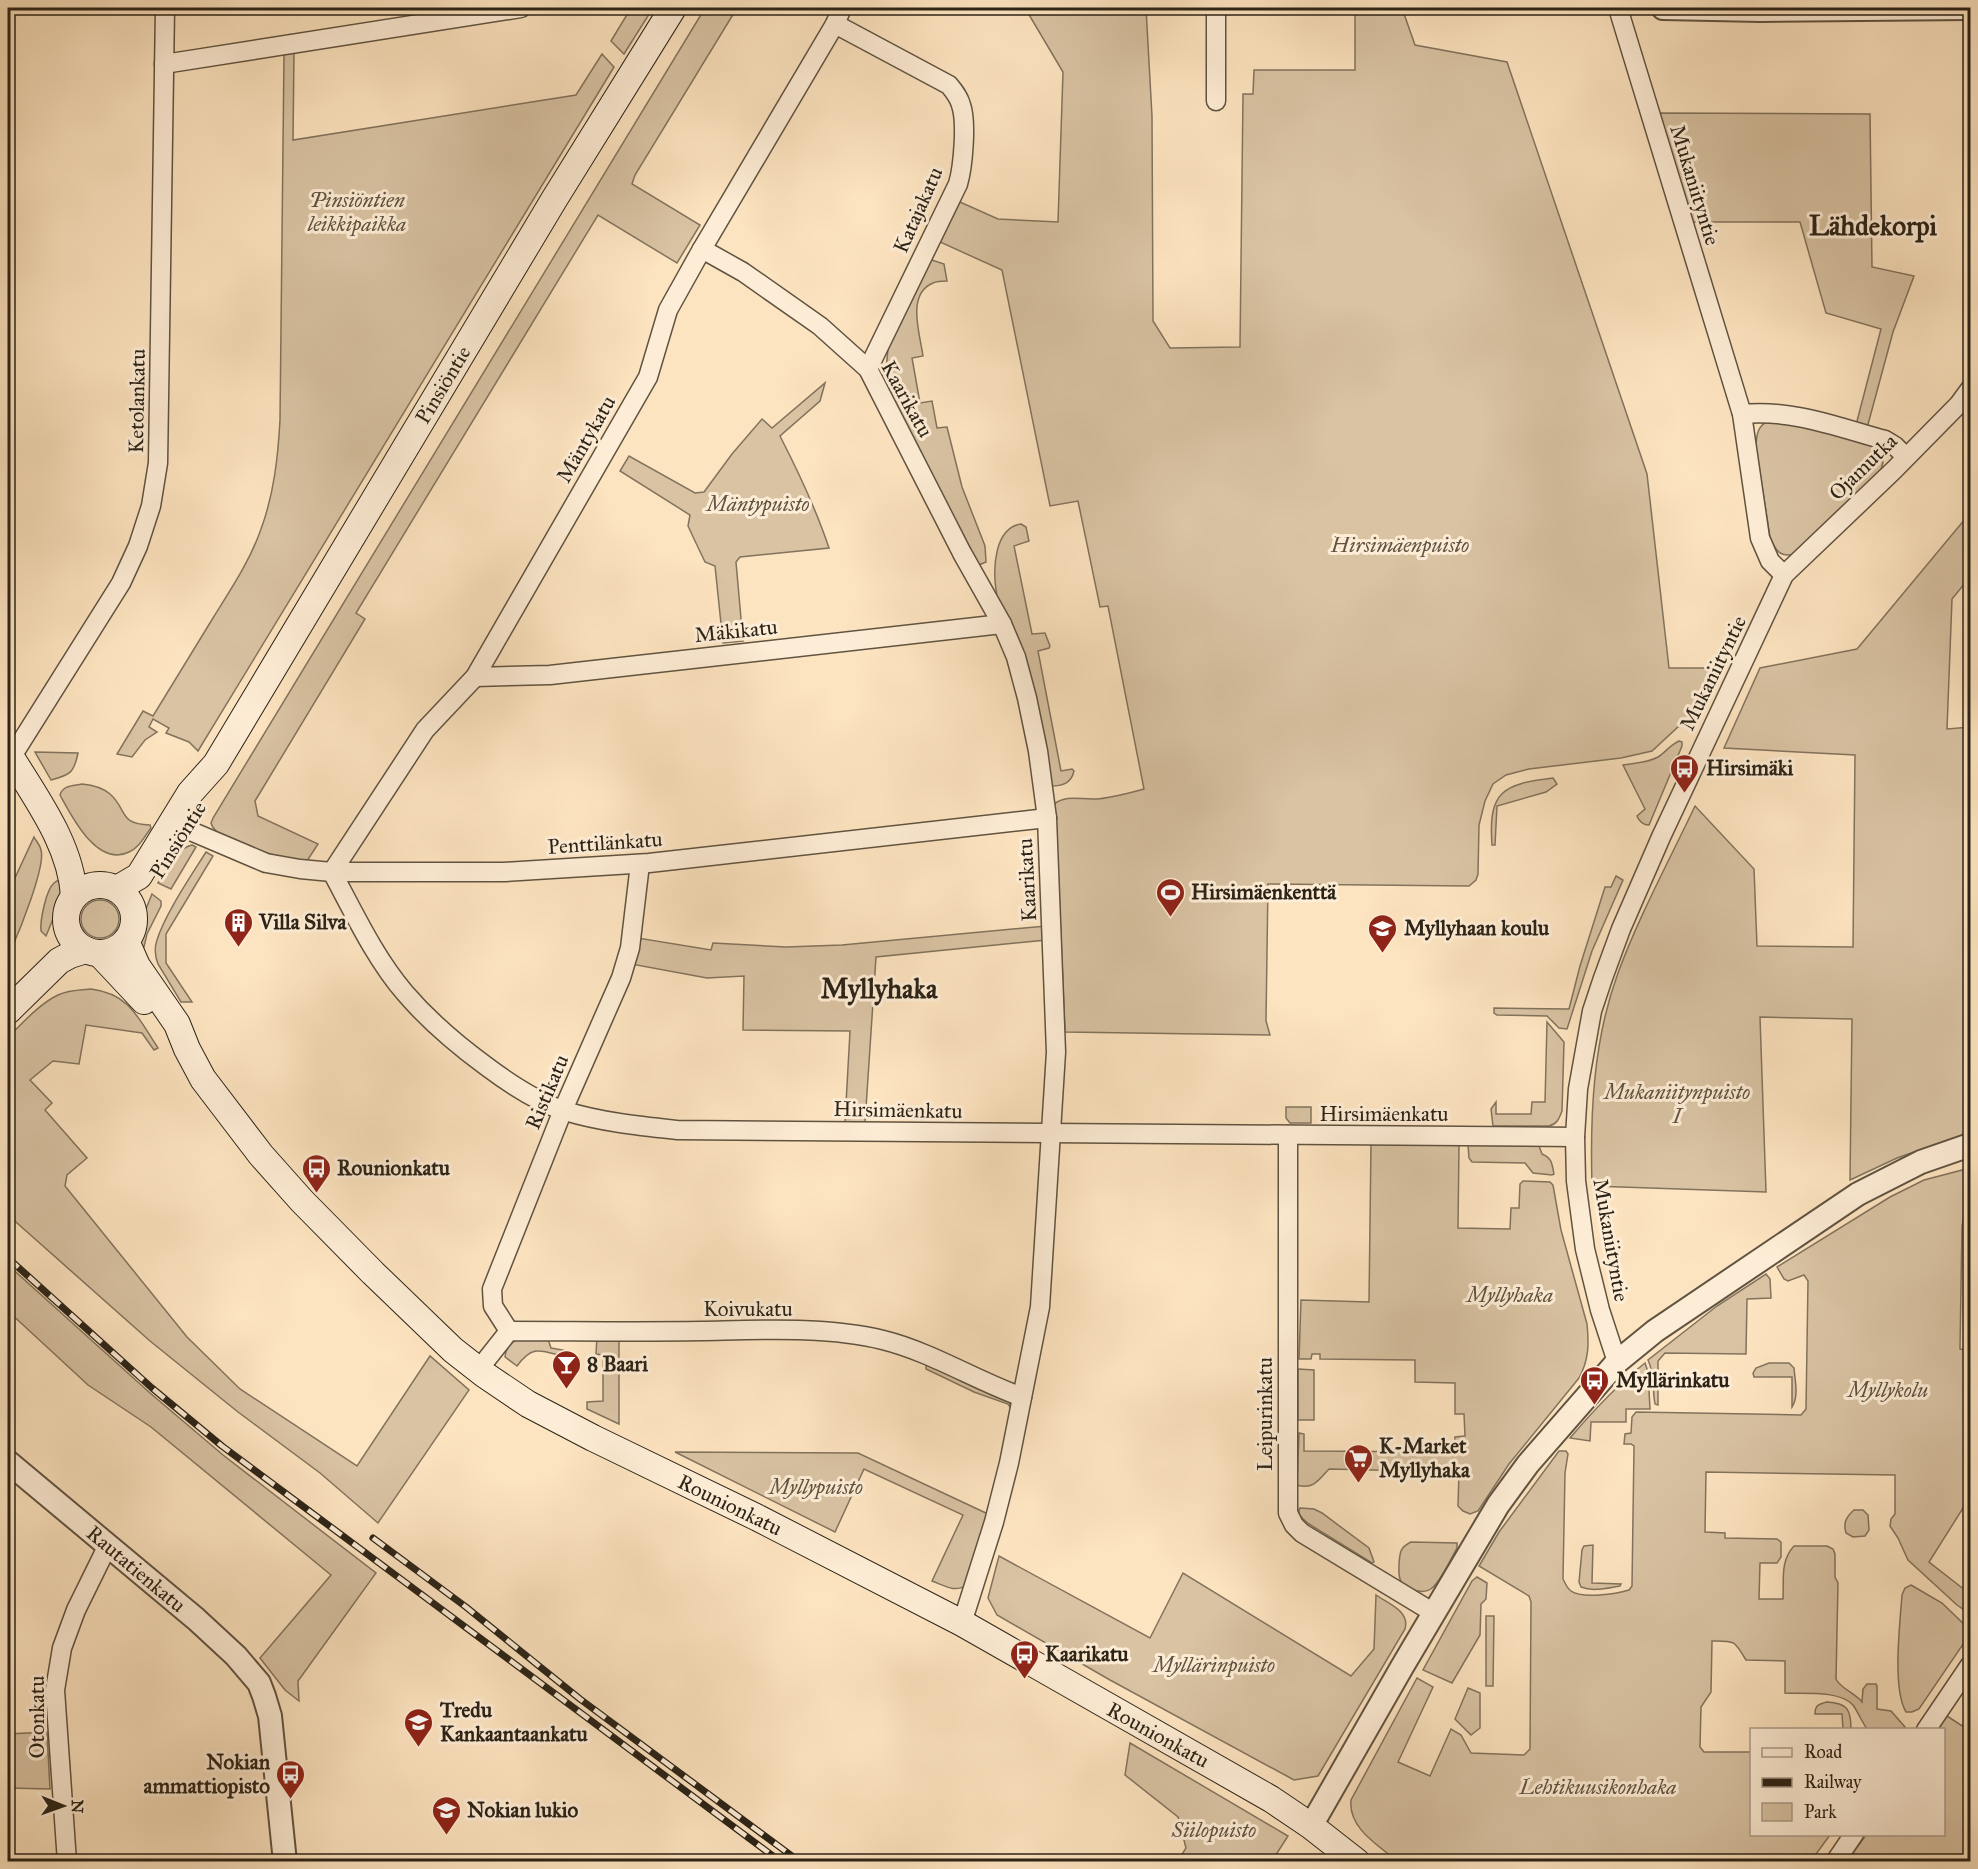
<svg xmlns="http://www.w3.org/2000/svg" width="1978" height="1869" font-family="'IM FELL Great Primer',serif">
  <style>
    .green { fill: #d9c3a3; stroke: #82735d; stroke-width: 1.5 }
    .lines { fill: none; stroke-linecap: round; stroke-linejoin: round }
    .minor-casing { stroke: #605341; stroke-width: 21 }
    .tertiary-casing { stroke: #605341; stroke-width: 26 }
    .secondary-casing { stroke: #2b2317; stroke-width: 28 }
    .minor { stroke: #feedd6; stroke-width: 18 }
    .tertiary { stroke: #feedd6; stroke-width: 22 }
    .secondary { stroke: #feedd6; stroke-width: 26 }
    .rail-casing { stroke: #2b2317; stroke-width: 7 }
    .rail { stroke: #feedd6; stroke-width: 4.5; stroke-dasharray: 14; stroke-linecap: butt }
    .labels { text-anchor: middle; stroke-width: 6; stroke-linejoin: round; paint-order: stroke }
    .street-label { font-size: 21px; fill: #2b2317; stroke: #feedd6 }
    .park-label { font-size: 21px; font-style: italic; fill: #5f5341; stroke: #feedd6 }
    .poi-label { font-size: 21px; font-weight: bold; fill: #2b2317; stroke: #feedd6; text-anchor: start }
    .district-label { font-size: 27px; font-weight: bold; fill: #2b2317; stroke: #feedd6 }
  </style>
  <rect width="100%" height="100%" fill="#fde4c0"/>
  <filter id="stains"><feTurbulence type="fractalNoise" baseFrequency=".00333" numOctaves="4"/><feColorMatrix values="0 0 0 0 .2 0 0 0 0 .09 0 0 0 0 .02 0 0 0 .5 -.17"/></filter>
  <radialGradient id="worn" r=".72"><stop offset=".6" stop-color="#630" stop-opacity="0"/><stop offset="1" stop-color="#630" stop-opacity=".3"/></radialGradient>
  <!-- green -->
  <g class="green">
    <path d="M631,8H653L624,54L611,41Z"/>
    <path d="M705,8H737L635,175L632,184L700,225L677,263L598,215L356,613L365,619L255,801L258,816L318,844L307,861C287,859 216,844 211,823L213,818Z"/>
    <path d="M1025,8H1146L1152,116L1153,321L1170,348L1240,347L1243,94H1253L1254,70H1355V8H1402L1415,45L1507,62L1647,474L1669,668H1722L1694,720L1678,727L1652,751L1621,758L1529,769L1506,775L1493,784L1485,801L1479,825L1478,874L1476,880L1469,886L1268,884L1266,1021L1270,1035L1065,1032L1057,843L1052,811L1054,804C1067,794 1081,800 1096,799C1111,798 1129,793 1144,789L1108,606L1100,607L1078,501L1050,506L1002,270L940,242L960,202L998,219L1058,222L1063,72Z"/>
    <path d="M294,52L293,140L576,95L602,54L614,67L198,751L189,742L166,733L169,728L153,719L149,727L157,732L145,740L132,757L117,754L143,711L153,716C173,683 193,651 213,618C231,589 250,561 261,529C274,494 278,457 280,420L284,54Z"/>
    <path d="M1658,113L1870,114L1872,267L1914,276L1893,332L1867,428L1856,425L1881,329L1826,313L1800,222H1690Z"/>
    <path d="M932,260L944,264L947,281C943,281 937,281 933,283C906,294 920,334 923,356L912,358L920,403L932,401L937,428L947,427L962,487L985,546L986,562L979,565L977,563L887,392L885,379L888,349L929,262Z"/>
    <path d="M825,383L820,401L780,436C799,473 816,509 829,548L740,557L736,562L743,641L723,643L715,566L705,562L695,541L688,526L690,515L620,471L629,456L695,493L704,492L732,454L762,419L772,428Z"/>
    <path d="M1778,419L1876,444C1886,454 1884,463 1879,475L1795,554C1780,558 1775,550 1770,537L1756,448C1756,431 1759,421 1778,419Z"/>
    <path d="M1970,513V577L1952,599L1947,729L1970,727V1079L1968,1082L1965,1134L1897,1158L1850,1180L1852,1019L1760,1017L1766,1192L1592,1186C1590,1115 1593,1041 1618,973C1639,916 1669,861 1695,806L1754,869L1757,946L1853,947L1855,755L1724,748L1760,668L1857,649Z"/>
    <path d="M1021,524L1026,527L1029,541L1014,546L1032,634L1045,633L1050,646L1049,648L1038,651L1061,771L1072,769L1074,771C1071,784 1062,786 1050,786C1038,742 1025,697 1013,653C1008,632 999,611 996,590C993,569 994,528 1021,524Z"/>
    <path d="M1679,741L1682,742V746L1649,825C1642,825 1639,821 1637,816L1645,809L1623,765C1635,763 1647,763 1658,757C1666,752 1670,745 1679,741Z"/>
    <path d="M35,752L78,753C74,773 70,775 51,780Z"/>
    <path d="M1553,778L1557,784L1546,792L1497,806L1495,845H1492C1488,791 1503,784 1553,778Z"/>
    <path d="M82,784C92,785 102,787 110,794C128,810 118,824 150,825L151,828C144,837 139,848 129,852C97,868 71,815 60,795C63,785 73,786 82,784Z"/>
    <path d="M34,837C36,841 40,845 41,850C46,866 19,932 11,950L8,956V893Z"/>
    <path d="M192,845L196,847L171,889L158,883C167,869 175,849 192,845Z"/>
    <path d="M206,852L213,856L166,934V963L192,1002H181L158,964C155,956 154,948 157,940C165,914 191,876 206,852Z"/>
    <path d="M1616,876L1623,880L1592,951L1567,1029L1559,1028L1547,1016L1497,1015L1494,1013V1008L1569,1009L1580,966L1605,887H1611Z"/>
    <path d="M63,879L62,897L46,936L41,931C40,920 46,890 54,883C57,880 59,880 63,879Z"/>
    <path d="M152,894L161,901V906L147,934L143,951L137,944C139,926 145,910 152,894Z"/>
    <circle cx="100" cy="919" r="19"/>
    <path d="M1046,926V940L876,957L865,1123L845,1122L850,1031L743,1030L744,976L707,978L631,964L638,938L711,950L713,943L786,947L842,945Z"/>
    <path d="M91,989C130,994 138,1018 158,1048L154,1050L142,1033L86,1025L79,1064L53,1061L30,1080L52,1103L45,1110L87,1158L67,1175L65,1186L187,1337L240,1389L357,1466L430,1356L469,1390L378,1523L320,1473L238,1412L150,1341L8,1215V1037C23,1023 39,1004 58,995C68,990 80,990 91,989Z"/>
    <path d="M1547,1022L1564,1042L1562,1111C1559,1119 1557,1124 1549,1126H1493L1491,1109L1496,1102V1114H1531L1532,1102H1545Z"/>
    <path d="M1286,1107H1311V1123H1290L1286,1118Z"/>
    <path d="M1371,1144H1459L1458,1228L1510,1229L1511,1208H1519L1520,1184L1523,1181L1550,1182L1553,1185L1561,1230L1587,1324C1589,1343 1589,1360 1579,1378L1509,1464L1478,1511L1470,1514L1463,1511L1458,1506L1459,1472L1329,1469C1319,1480 1313,1490 1297,1485L1299,1433L1304,1434V1451L1454,1452L1455,1437L1465,1436L1464,1414H1455V1383L1415,1382V1360L1320,1359V1354H1312L1311,1359H1299L1301,1300L1369,1302Z"/>
    <path d="M1468,1145L1539,1146L1542,1154C1552,1158 1552,1164 1554,1174L1552,1175L1533,1173L1525,1163L1472,1162L1469,1158Z"/>
    <path d="M1970,1168C1971,1175 1968,1176 1966,1182C1962,1195 1966,1212 1962,1226L1960,1349L1970,1350V1497L1929,1562L1970,1594V1614L1957,1605L1908,1560L1898,1538L1890,1526L1891,1519L1895,1514V1475L1706,1472L1705,1532L1725,1533V1538L1777,1539L1781,1542V1557L1777,1563H1760L1759,1599H1783C1784,1580 1780,1561 1794,1546H1827L1833,1549L1835,1554V1577L1838,1583L1836,1679C1841,1689 1855,1693 1862,1702L1863,1689L1867,1684H1876L1877,1686V1709L1891,1711L1905,1727L1903,1729H1867C1862,1722 1858,1712 1853,1705C1839,1690 1804,1694 1785,1693V1661L1746,1660C1734,1640 1735,1641 1712,1641L1711,1692L1701,1707L1700,1747L1704,1752H1751L1752,1834L1830,1835L1811,1861H1397C1378,1845 1348,1828 1351,1800L1417,1678L1433,1687L1398,1762L1430,1776L1451,1729L1461,1735L1471,1753L1524,1755L1530,1749L1531,1602L1529,1596L1479,1566L1499,1532L1559,1451H1566L1568,1454L1565,1473L1563,1579C1565,1583 1567,1588 1571,1591C1582,1599 1616,1594 1629,1590L1632,1586L1634,1446L1631,1444H1624L1625,1434L1631,1433L1632,1417L1636,1412L1801,1415L1806,1409L1808,1281L1804,1275L1788,1281L1784,1279L1777,1267L1890,1197L1924,1180Z"/>
    <path d="M8,1265L150,1393L223,1455L376,1573L298,1681L299,1701L285,1690L260,1658L331,1575L151,1427L88,1385L8,1311Z"/>
    <path d="M1766,1274L1770,1279L1771,1298L1747,1299L1746,1354L1665,1353L1658,1361V1405L1655,1404C1652,1389 1655,1374 1648,1360L1717,1306Z"/>
    <path d="M547,1336L551,1348L563,1350L562,1356C540,1350 532,1345 517,1366L505,1357C507,1335 530,1337 547,1336Z"/>
    <path d="M597,1337H619V1424L587,1409V1402L603,1401V1355L596,1354Z"/>
    <path d="M926,1363L1009,1401L1012,1410L1008,1404L974,1392L926,1369Z"/>
    <path d="M1645,1363L1648,1372L1650,1409H1626V1422H1591L1590,1441L1570,1438C1593,1411 1617,1385 1645,1363Z"/>
    <path d="M1769,1363H1789L1794,1368C1795,1381 1799,1396 1792,1407V1377H1754L1753,1373L1756,1368Z"/>
    <path d="M1298,1369L1314,1370V1420H1298Z"/>
    <path d="M675,1452L858,1453L988,1514L967,1585C955,1593 945,1586 932,1581L963,1515L864,1469L835,1532Z"/>
    <path d="M1300,1508L1314,1509L1322,1513L1369,1548L1374,1562L1372,1563L1309,1524C1304,1520 1296,1514 1300,1508Z"/>
    <path d="M1854,1510H1863L1868,1515L1869,1530L1865,1536L1853,1537L1846,1533C1843,1523 1846,1517 1854,1510Z"/>
    <path d="M1411,1542L1457,1543V1548C1451,1559 1441,1581 1432,1588C1424,1595 1403,1590 1400,1579C1398,1573 1399,1557 1401,1551C1403,1546 1407,1544 1411,1542Z"/>
    <path d="M1593,1545L1592,1583L1621,1584L1620,1586C1607,1588 1593,1592 1581,1587L1579,1582L1582,1550L1584,1546Z"/>
    <path d="M999,1556L1150,1638L1183,1573L1351,1676L1374,1649L1376,1595C1389,1604 1410,1611 1405,1629L1318,1776L1294,1780L1110,1680L997,1615L988,1598Z"/>
    <path d="M1477,1577L1487,1583L1486,1599L1481,1604L1480,1635L1452,1683L1423,1670L1472,1581Z"/>
    <path d="M1911,1585L1942,1603L1970,1630L1968,1637L1919,1709L1912,1712H1906C1892,1688 1900,1624 1902,1595L1905,1588Z"/>
    <path d="M1486,1616H1494L1493,1686H1486Z"/>
    <path d="M1468,1688L1480,1693V1728L1471,1735L1455,1719Z"/>
    <path d="M1827,1702C1847,1703 1851,1709 1851,1729H1843L1842,1714H1815C1815,1705 1819,1704 1827,1702Z"/>
    <path d="M1947,1716L1970,1731V1861H1847L1866,1835L1944,1834V1730L1938,1729Z"/>
    <path d="M47,1732L50,1789L8,1788V1734Z"/>
    <path d="M1130,1743L1288,1836L1272,1861H1178L1186,1848L1178,1817L1125,1775Z"/>
  </g>
  <g class="lines">
    <defs>
      <g id="minor">
        <path d="M1216,8V101"/>
        <path d="M1618,8L1742,414L1760,538L1770,561L1784,575"/>
        <path d="M835,24L949,85C954,91 959,97 961,105C967,122 963,167 958,184L868,369"/>
        <path d="M164,64L521,8"/>
        <path d="M702,249L743,272L820,326L868,369L962,553L1002,624L1016,657L1027,698L1038,751L1047,818L1056,1052L1040,1307L1009,1463L994,1522L962,1623"/>
        <path d="M1742,414C1792,409 1837,427 1885,440L1895,446L1906,457"/>
        <path d="M475,677L550,675L1002,624"/>
        <path d="M11,758L121,583L138,546L151,506L158,463L165,8"/>
        <path d="M173,821L186,829L266,863L300,869L332,872H504L649,863L1047,818"/>
        <path d="M332,872C354,913 375,958 405,993C429,1021 456,1044 486,1066C510,1084 537,1102 565,1111C601,1122 640,1126 677,1130L1575,1137"/>
        <path d="M332,872L425,730L475,677L648,377L668,310L702,249L835,24L842,8"/>
        <path d="M1288,1135V1513L1294,1525L1302,1533L1434,1613"/>
        <path d="M509,1331L493,1306L492,1289L563,1110L621,978L630,948L640,864"/>
        <path d="M1617,1362L1600,1310L1585,1249L1576,1181L1575,1137L1578,1089L1592,1011L1603,978L1621,929L1661,837L1784,575L1894,470L1959,404L1970,389"/>
        <path d="M479,1369L509,1331C573,1331 637,1332 701,1331C758,1330 827,1326 883,1340C931,1352 975,1380 1022,1397"/>
        <path d="M1926,1730L1970,1665"/>
        <path d="M67,1862L55,1690L62,1648L76,1610L108,1545"/>
        <path d="M1835,1862L1854,1834"/>
      </g>
      <g id="tertiary">
        <path d="M1663,8L1761,10L1970,8"/>
        <path d="M8,1462L196,1619L236,1656L259,1683L264,1696L270,1716L285,1862"/>
        <path d="M1311,1826L1402,1667L1498,1505L1528,1464L1617,1362L1655,1331L1858,1194L1921,1162L1970,1145"/>
      </g>
      <g id="secondary">
        <path d="M8,752C34,796 71,843 74,896"/>
        <circle cx="100" cy="919" r="34"/>
        <path d="M117,889L139,876L190,793L216,764L555,198L673,8"/>
        <path d="M126,941L137,966L177,1024L187,1049L203,1079L261,1155L302,1201L373,1273L453,1350L485,1375L528,1404L593,1438L758,1518L962,1623L1271,1799L1311,1826L1357,1862"/>
        <path d="M99,953L144,1001"/>
        <path d="M8,1011L59,961L70,955L86,950"/>
      </g>
    </defs>
    <!-- minor casing -->
    <use href="#minor" class="minor-casing"/>
    <!-- tertiary casing -->
    <use href="#tertiary" class="tertiary-casing"/>
    <!-- secondary casing -->
    <use href="#secondary" class="secondary-casing"/>
    <!-- minor -->
    <use href="#minor" class="minor"/>
    <!-- tertiary -->
    <use href="#tertiary" class="tertiary"/>
    <!-- secondary -->
    <use href="#secondary" class="secondary"/>
    <defs>
      <g id="rail">
        <path d="M8,1258L152,1388L222,1446L781,1862"/>
        <path d="M373,1538L466,1607L580,1699L800,1862"/>
      </g>
    </defs>
    <!-- rail casing -->
    <use href="#rail" class="rail-casing"/>
    <!-- rail -->
    <use href="#rail" class="rail"/>
  </g>
  <!-- icons -->
  <defs>
    <symbol id="bus-pin" viewBox="-11 -11 22 30"><path d="M0 17L-7.5 6A9.5 9.5 0 1 1 7.5 6Z" fill="#8f2418" stroke="#feedd6"/><path d="M-5-6H5V4H4V6H2V4H-2V6H-4V4H-5ZM-3.5-4V0h7V-4ZM-3.5 1.2v1.5H-2V1.2ZM2 1.2v1.5H3.5V1.2Z" fill="#fff"/></symbol>
    <symbol id="stadium-pin" viewBox="-11 -11 22 30"><path d="M0 17L-7.5 6A9.5 9.5 0 1 1 7.5 6Z" fill="#8f2418" stroke="#feedd6"/><path d="M0-5a6.5 5 0 1 0 0 10a6.5 5 0 1 0 0-10ZM-3.5-1.8h7v3.6h-7Z" fill="#fff"/></symbol>
    <symbol id="building-pin" viewBox="-11 -11 22 30"><path d="M0 17L-7.5 6A9.5 9.5 0 1 1 7.5 6Z" fill="#8f2418" stroke="#feedd6"/><path d="M-4-6H4V6H1V3H-1V6H-4ZM-2.5-4.3h1.7v1.8h-1.7ZM.8-4.3h1.7v1.8H.8ZM-2.5-1h1.7V.8h-1.7ZM.8-1h1.7V.8H.8Z" fill="#fff"/></symbol>
    <symbol id="school-pin" viewBox="-11 -11 22 30"><path d="M0 17L-7.5 6A9.5 9.5 0 1 1 7.5 6Z" fill="#8f2418" stroke="#feedd6"/><path d="M0-5L7-2L0 1L-7-2ZM-4 1L0 2.5L4 1V4Q0 6-4 4Z" fill="#fff"/></symbol>
    <symbol id="bar-pin" viewBox="-11 -11 22 30"><path d="M0 17L-7.5 6A9.5 9.5 0 1 1 7.5 6Z" fill="#8f2418" stroke="#feedd6"/><path d="M-6-5H6L.8 .8V4.5H3.5V6h-7V4.5H-.8V.8Z" fill="#fff"/></symbol>
    <symbol id="supermarket-pin" viewBox="-11 -11 22 30"><path d="M0 17L-7.5 6A9.5 9.5 0 1 1 7.5 6Z" fill="#8f2418" stroke="#feedd6"/><path d="M-6-5.5h2.5l.6 2H6L4.5 2H-2.5L-4.4-4H-6ZM-1.5 3.2a1.3 1.3 0 1 0 .1 0ZM3 3.2a1.3 1.3 0 1 0 .1 0Z" fill="#fff"/></symbol>
  </defs>
  <g fill-rule="evenodd">
    <use href="#bus-pin" x="1668" y="752" width="33" height="45"/>
    <use href="#stadium-pin" x="1154" y="876" width="33" height="45"/>
    <use href="#building-pin" x="222" y="906" width="33" height="45"/>
    <use href="#school-pin" x="1366" y="912" width="33" height="45"/>
    <use href="#bus-pin" x="300" y="1152" width="33" height="45"/>
    <use href="#bar-pin" x="550" y="1348" width="33" height="45"/>
    <use href="#bus-pin" x="1578" y="1364" width="33" height="45"/>
    <use href="#supermarket-pin" x="1342" y="1442" width="33" height="45"/>
    <use href="#bus-pin" x="1008" y="1638" width="33" height="45"/>
    <use href="#school-pin" x="402" y="1706" width="33" height="45"/>
    <use href="#bus-pin" x="274" y="1758" width="33" height="45"/>
    <use href="#school-pin" x="430" y="1794" width="33" height="45"/>
  </g>
  <g class="labels">
    <!-- street labels -->
    <g class="street-label">
      <text transform="translate(1695 185) rotate(73)" y="7">Mukaniityntie</text>
      <text transform="translate(918 210) rotate(-66)" y="7">Katajakatu</text>
      <text transform="translate(443 385) rotate(-59)" y="7">Pinsiöntie</text>
      <text transform="translate(907 399) rotate(61)" y="7">Kaarikatu</text>
      <text transform="translate(137 401) rotate(-89)" y="7">Ketolankatu</text>
      <text transform="translate(586 439) rotate(-60)" y="7">Mäntykatu</text>
      <text transform="translate(1863 467) rotate(-44)" y="7">Ojamutka</text>
      <text transform="translate(736 631) rotate(-6)" y="7">Mäkikatu</text>
      <text transform="translate(1713 673) rotate(-64)" y="7">Mukaniityntie</text>
      <text transform="translate(178 840) rotate(-58)" y="7">Pinsiöntie</text>
      <text transform="translate(605 843) rotate(-4)" y="7">Penttilänkatu</text>
      <text transform="translate(1027 880) rotate(-93)" y="7">Kaarikatu</text>
      <text transform="translate(547 1092) rotate(-67)" y="7">Ristikatu</text>
      <text transform="translate(898 1110) rotate(1)" y="7">Hirsimäenkatu</text>
      <text x="1384" y="1121">Hirsimäenkatu</text>
      <text transform="translate(1611 1240) rotate(80)" y="7">Mukaniityntie</text>
      <text x="748" y="1316">Koivukatu</text>
      <text transform="translate(1265 1414) rotate(-90)" y="7">Leipurinkatu</text>
      <text transform="translate(730 1505) rotate(26)" y="7">Rounionkatu</text>
      <text transform="translate(136 1569) rotate(40)" y="7">Rautatienkatu</text>
      <text transform="translate(37 1717) rotate(-90)" y="7">Otonkatu</text>
      <text transform="translate(1158 1735) rotate(29)" y="7">Rounionkatu</text>
    </g>
    <!-- park labels -->
    <g class="park-label">
      <text x="357" y="207">Pinsiöntien<tspan x="357" dy="24">leikkipaikka</tspan></text>
      <text x="758" y="511">Mäntypuisto</text>
      <text x="1400" y="552">Hirsimäenpuisto</text>
      <text x="1677" y="1099">Mukaniitynpuisto<tspan x="1677" dy="24">I</tspan></text>
      <text x="1510" y="1302">Myllyhaka</text>
      <text x="1888" y="1397">Myllykolu</text>
      <text x="816" y="1494">Myllypuisto</text>
      <text x="1214" y="1672">Myllärinpuisto</text>
      <text x="1598" y="1794">Lehtikuusikonhaka</text>
      <text x="1214" y="1837">Siilopuisto</text>
    </g>
    <!-- poi labels -->
    <g class="poi-label">
      <text x="1706" y="775">Hirsimäki</text>
      <text x="1191" y="899">Hirsimäenkenttä</text>
      <text x="259" y="929">Villa Silva</text>
      <text x="1404" y="935">Myllyhaan koulu</text>
      <text x="337" y="1175">Rounionkatu</text>
      <text x="587" y="1371">8 Baari</text>
      <text x="1616" y="1387">Myllärinkatu</text>
      <text x="1379" y="1453">K-Market<tspan x="1379" dy="24">Myllyhaka</tspan></text>
      <text x="1045" y="1661">Kaarikatu</text>
      <text x="440" y="1717">Tredu<tspan x="440" dy="24">Kankaantaankatu</tspan></text>
      <text x="270" y="1769" text-anchor="end">Nokian<tspan x="270" dy="24">ammattiopisto</tspan></text>
      <text x="467" y="1817">Nokian lukio</text>
    </g>
    <!-- district labels -->
    <g class="district-label">
      <text x="1873" y="235">Lähdekorpi</text>
      <text x="879" y="998">Myllyhaka</text>
    </g>
  </g>
  <!-- margin -->
  <rect width="1978" height="1869" fill="none" stroke="#fde4c0" stroke-width="30"/>
  <rect x="9" y="9" width="1960" height="1851" fill="none" stroke="#2b2317" stroke-width="3"/>
  <rect x="15" y="15" width="1948" height="1839" fill="none" stroke="#2b2317" stroke-width="1.5"/>
  <!-- legend -->
  <rect x="1750" y="1728" width="195" height="108" fill="#feedd6" stroke="#aa9c8a" stroke-width="1.5"/>
  <rect x="1762" y="1748" width="30" height="9" fill="#feedd6" stroke="#aa9c8a" stroke-width="1.5"/>
  <text x="1804" y="1758" font-size="18" fill="#2b2317">Road</text>
  <rect x="1762" y="1778" width="30" height="9" fill="#2b2317" stroke="#aa9c8a" stroke-width="1.5"/>
  <text x="1804" y="1788" font-size="18" fill="#2b2317">Railway</text>
  <rect x="1762" y="1803" width="30" height="18" fill="#d9c3a3" stroke="#aa9c8a" stroke-width="1.5"/>
  <text x="1804" y="1818" font-size="18" fill="#2b2317">Park</text>
  <!-- north arrow -->
  <g transform="translate(63 1806) rotate(91)" stroke="#feedd6" stroke-width="4.5" paint-order="stroke">
  <path d="M0-4.5L10 22L0 15L-10 22Z" fill="#2b2317"/>
  <text y="-9" font-size="16" font-weight="bold" text-anchor="middle" fill="#2b2317">N</text>
  </g>
  <rect width="100%" height="100%" filter="url(#stains)"/>
  <rect width="100%" height="100%" fill="url(#worn)"/>
</svg>
